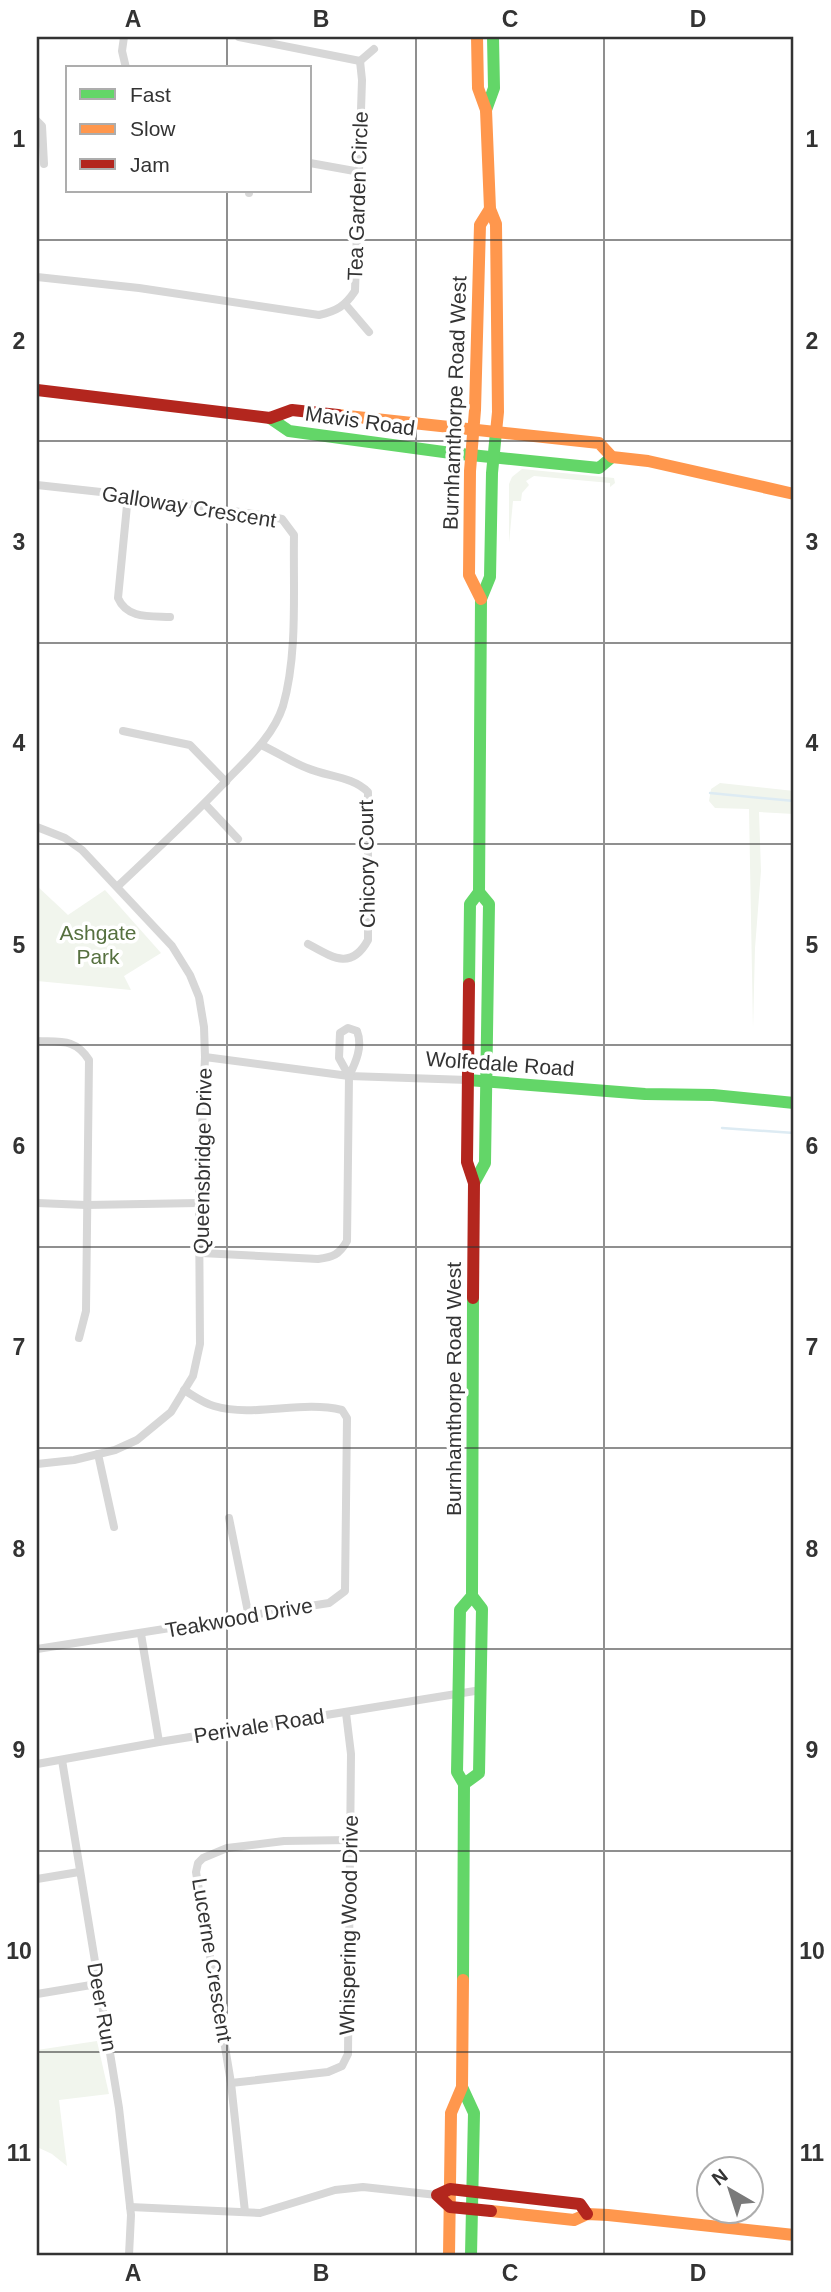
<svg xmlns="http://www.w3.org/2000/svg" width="831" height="2292" font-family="Helvetica,sans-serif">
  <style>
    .green { fill: #f1f5ed }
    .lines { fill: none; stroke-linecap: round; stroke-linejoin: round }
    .stream { stroke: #ddebf3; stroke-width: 2.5 }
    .street { stroke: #d7d7d7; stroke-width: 8 }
    .fast { stroke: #63d668; stroke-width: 12 }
    .slow { stroke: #ff974d; stroke-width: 12 }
    .jam { stroke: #b3261e; stroke-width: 12 }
    .grid { fill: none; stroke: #333; stroke-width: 2; stroke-opacity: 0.55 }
    .labels { text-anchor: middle; stroke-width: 7; stroke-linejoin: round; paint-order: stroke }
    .street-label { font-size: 21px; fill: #333; stroke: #fff }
    .park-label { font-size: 21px; fill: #56703f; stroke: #fff }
    .neatline { fill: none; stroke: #333; stroke-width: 2.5 }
    .grid-label { font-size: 23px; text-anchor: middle; font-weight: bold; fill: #333 }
  </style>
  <rect width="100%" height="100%" fill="#fff"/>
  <!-- green -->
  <g class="green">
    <path d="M522,469L614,478L615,483L610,487V483L534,476L526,481L529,485L522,493L521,501H513L509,543V484L512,477Z"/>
    <path d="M720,783L794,791V814L759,812L761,871L755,948L753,1029L749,809L715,808L709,801L711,789Z"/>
    <path d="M37,886L68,915L105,890L161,953L124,976L131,990L37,981Z"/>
    <path d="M97,2041L109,2094L59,2100L67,2166L52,2154L37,2147V2050Z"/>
  </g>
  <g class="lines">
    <!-- stream -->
    <g class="stream">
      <path d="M710,793L794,801"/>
      <path d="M722,1128L794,1133"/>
    </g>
    <!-- street -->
    <g class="street">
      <path d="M124,37L122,51L126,68"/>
      <path d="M239,37L360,61"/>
      <path d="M360,61L374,49"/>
      <path d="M37,121L42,126L44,164"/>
      <path d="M310,163L360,172"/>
      <path d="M249,193V191"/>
      <path d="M37,277L139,288L319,315C337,311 345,306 355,291L362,80L360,61"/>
      <path d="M346,305L369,332"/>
      <path d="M37,485L128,495L273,517L282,519L294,535C293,589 298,654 283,706C273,737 247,759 225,782C191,818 154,852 118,886"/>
      <path d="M128,495L118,598C127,619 150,616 170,617"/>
      <path d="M123,731L190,745L226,782"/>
      <path d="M261,745C277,752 291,762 307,768C328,777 352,776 368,792V940C351,971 332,957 308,944"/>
      <path d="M205,804L238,839"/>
      <path d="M37,827L65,838L82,850L172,946L190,975L199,997L204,1027L205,1057L199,1203L200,1344L193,1376L171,1412L137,1440L115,1450L74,1460L37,1464"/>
      <path d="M37,1041C60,1042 75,1038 89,1060L86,1311L79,1338"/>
      <path d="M205,1057L349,1076L468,1080"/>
      <path d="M37,1203L86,1205L199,1203"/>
      <path d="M201,1253L318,1259C333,1257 339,1255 347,1241L349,1076C356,1062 363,1046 357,1031L348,1028L340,1033L339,1058L349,1076"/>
      <path d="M98,1454L114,1527"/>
      <path d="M229,1518L249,1617"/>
      <path d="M141,1634L159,1742"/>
      <path d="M37,1649L329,1603L345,1591L347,1418L342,1410C300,1400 255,1418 214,1406C203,1403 194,1396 184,1390"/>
      <path d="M62,1760L119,2108L131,2215L129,2255"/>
      <path d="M37,1764L159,1742L481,1690"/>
      <path d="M37,1879L79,1872"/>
      <path d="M37,1994L97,1984"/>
      <path d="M231,2083L328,2072L342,2066L348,2054L351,1754L346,1713"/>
      <path d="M130,2207L260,2213L335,2190L363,2187L437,2195"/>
      <path d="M245,2212L231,2083L196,1872L198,1863L203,1858L227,1848L284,1841L349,1840"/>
    </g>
    <!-- fast -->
    <g class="fast">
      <path d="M486,110L494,88L493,37"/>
      <path d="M270,418L289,431L451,453L599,468L612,457"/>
      <path d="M469,984L470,904L479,892L481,599L490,577L492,473L496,432"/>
      <path d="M468,1080L645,1094L713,1095L794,1103"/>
      <path d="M474,1183L485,1163L489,904L479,892"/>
      <path d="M464,1784L479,1773L482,1609L472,1596L473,1298"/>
      <path d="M463,1980L464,1784L457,1772L460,1610L472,1596"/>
      <path d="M462,2087L474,2113L471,2255"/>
    </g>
    <!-- slow -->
    <g class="slow">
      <path d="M477,37L478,88L486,110L490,209L496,224L498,412L496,432"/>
      <path d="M338,415L599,443L612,457L648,461L794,494"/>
      <path d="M481,599L469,575L470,471L475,410L480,225L490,209"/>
      <path d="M491,2211L574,2220L587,2214L608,2215L794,2235"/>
      <path d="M449,2255L451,2113L462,2087L463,1980"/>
    </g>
    <!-- jam -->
    <g class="jam">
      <path d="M37,390L270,418L292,410L338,415"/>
      <path d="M469,984L467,1162L474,1183L473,1298"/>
      <path d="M491,2211L450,2207L437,2195L450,2189L580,2204L587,2214"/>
    </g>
  </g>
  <!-- grid -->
  <path class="grid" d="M227,37V68M416,37V2255M604,37V2255M227,191V2255M37,240H794M37,441H794M37,643H794M37,844H794M37,1045H794M37,1247H794M37,1448H794M37,1649H794M37,1851H794M37,2052H794"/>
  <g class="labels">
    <!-- street labels -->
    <g class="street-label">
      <text transform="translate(358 196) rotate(-88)" y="7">Tea Garden Circle</text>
      <text transform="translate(455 403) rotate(-88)" y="7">Burnhamthorpe Road West</text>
      <text transform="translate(360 421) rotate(8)" y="7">Mavis Road</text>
      <text transform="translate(189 507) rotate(9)" y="7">Galloway Crescent</text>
      <text transform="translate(367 864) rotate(-91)" y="7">Chicory Court</text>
      <text transform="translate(500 1064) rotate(4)" y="7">Wolfedale Road</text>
      <text transform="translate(203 1161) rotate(-89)" y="7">Queensbridge Drive</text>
      <text transform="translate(454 1389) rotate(-90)" y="7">Burnhamthorpe Road West</text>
      <text transform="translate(239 1618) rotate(-10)" y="7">Teakwood Drive</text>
      <text transform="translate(259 1726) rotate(-9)" y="7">Perivale Road</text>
      <text transform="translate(349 1925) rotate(-89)" y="7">Whispering Wood Drive</text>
      <text transform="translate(212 1960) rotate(81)" y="7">Lucerne Crescent</text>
      <text transform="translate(102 2007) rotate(80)" y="7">Deer Run</text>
    </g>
    <!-- park labels -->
    <g class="park-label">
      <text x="98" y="940">Ashgate<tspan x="98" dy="24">Park</tspan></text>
    </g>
  </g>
  <!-- border -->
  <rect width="831" height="2292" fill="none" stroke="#ffffff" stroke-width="77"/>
  <!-- legend -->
  <rect x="66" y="66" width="245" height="126" fill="#ffffff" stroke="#adadad" stroke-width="2"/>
  <rect x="80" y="89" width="35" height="10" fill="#63d668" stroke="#adadad" stroke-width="2"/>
  <text x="130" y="102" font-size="21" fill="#333333">Fast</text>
  <rect x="80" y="124" width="35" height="10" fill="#ff974d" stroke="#adadad" stroke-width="2"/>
  <text x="130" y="136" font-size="21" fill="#333333">Slow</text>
  <rect x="80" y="159" width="35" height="10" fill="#b3261e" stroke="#adadad" stroke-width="2"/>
  <text x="130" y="172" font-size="21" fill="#333333">Jam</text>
  <!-- north arrow -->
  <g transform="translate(730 2190) rotate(321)"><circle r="33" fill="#ffffff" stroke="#adadad" stroke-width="2"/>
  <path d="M0-5L12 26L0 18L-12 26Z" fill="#7a7a7a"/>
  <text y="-10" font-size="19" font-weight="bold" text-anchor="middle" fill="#333333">N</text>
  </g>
  <rect x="38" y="38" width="754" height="2216" class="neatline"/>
  <g class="grid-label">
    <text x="133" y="27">A</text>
    <text x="321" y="27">B</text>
    <text x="510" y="27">C</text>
    <text x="698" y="27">D</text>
    <text x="19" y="147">1</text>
    <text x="812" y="147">1</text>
    <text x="19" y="349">2</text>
    <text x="812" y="349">2</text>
    <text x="19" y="550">3</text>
    <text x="812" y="550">3</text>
    <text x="19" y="751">4</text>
    <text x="812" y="751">4</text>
    <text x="19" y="953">5</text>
    <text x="812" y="953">5</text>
    <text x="19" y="1154">6</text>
    <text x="812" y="1154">6</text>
    <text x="19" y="1355">7</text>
    <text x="812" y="1355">7</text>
    <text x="19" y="1557">8</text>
    <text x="812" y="1557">8</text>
    <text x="19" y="1758">9</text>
    <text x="812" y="1758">9</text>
    <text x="19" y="1959">10</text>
    <text x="812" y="1959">10</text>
    <text x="19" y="2161">11</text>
    <text x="812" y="2161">11</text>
    <text x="133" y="2281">A</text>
    <text x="321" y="2281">B</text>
    <text x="510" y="2281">C</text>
    <text x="698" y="2281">D</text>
  </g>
</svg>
